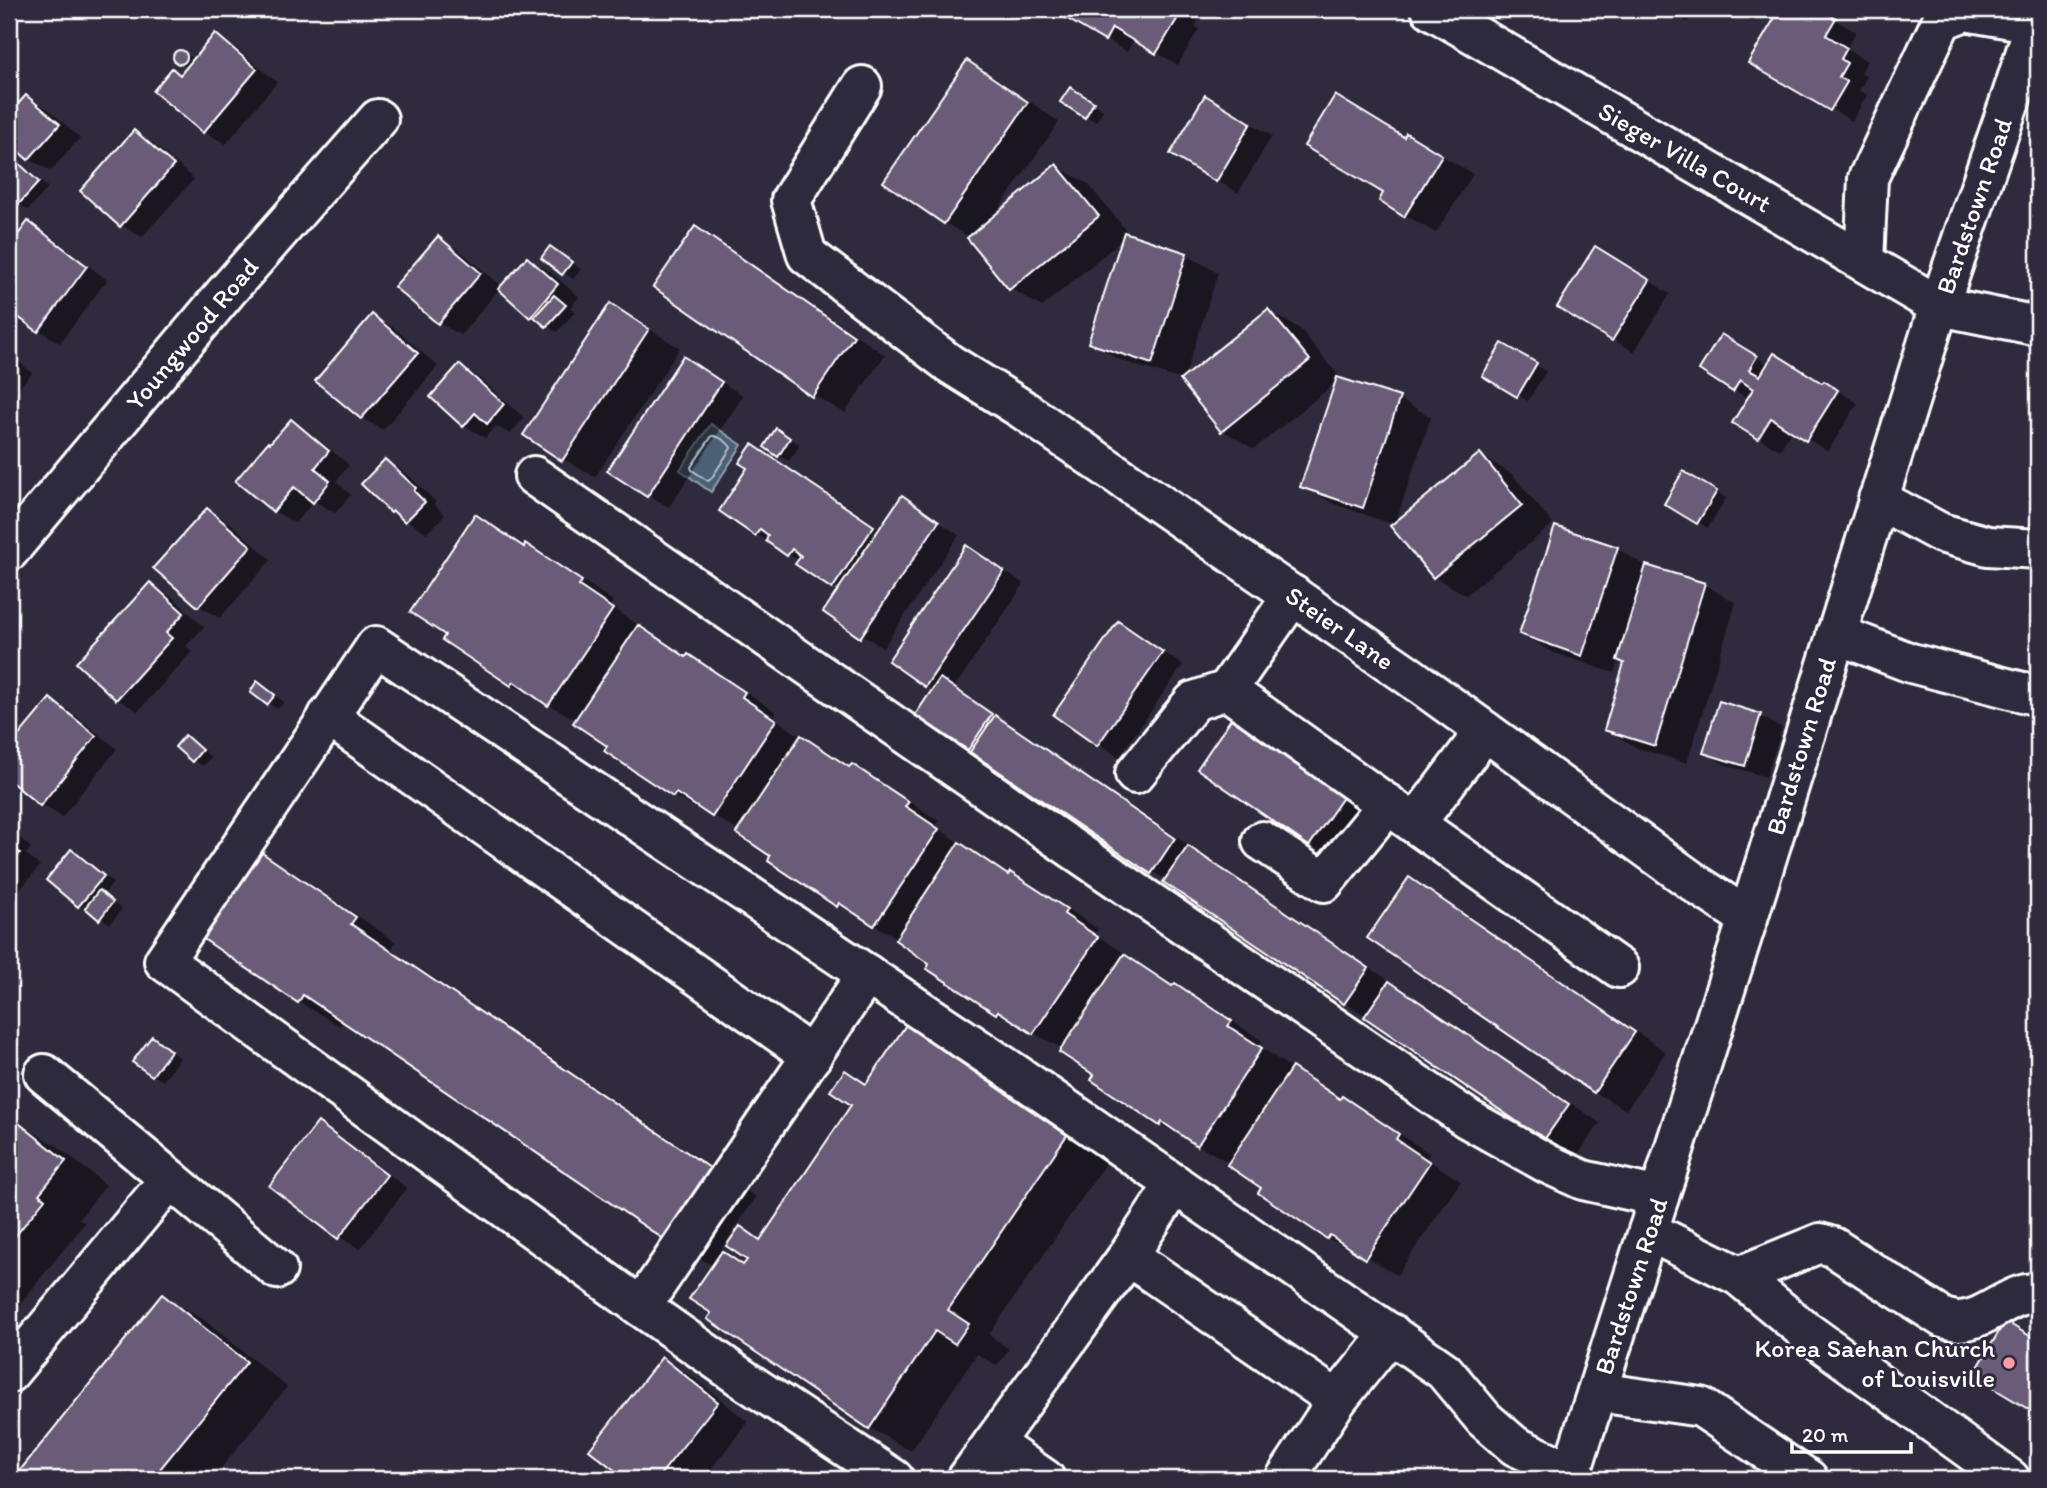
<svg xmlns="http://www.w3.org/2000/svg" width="2047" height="1488" font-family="Itim,sans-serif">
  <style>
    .water { fill: #4b6076; stroke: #93a0ad; stroke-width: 2 }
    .shadow { fill: #0007 }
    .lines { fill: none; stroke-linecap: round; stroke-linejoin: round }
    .shore { stroke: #b7bfc8; stroke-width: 2 }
    .building { fill: #6b5c78; stroke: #fff; stroke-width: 2 }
    .minor-casing { stroke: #fff; stroke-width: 44 }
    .major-casing { stroke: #fff; stroke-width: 44 }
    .minor { stroke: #2f2a3d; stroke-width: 38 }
    .major { stroke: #2f2a3d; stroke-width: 38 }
    .poi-dot { fill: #ff9aa2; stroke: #2f2a3d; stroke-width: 2.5 }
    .labels { text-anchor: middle; stroke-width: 6; stroke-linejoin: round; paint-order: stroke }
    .street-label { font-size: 26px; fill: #fff; stroke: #2f2a3d }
    .poi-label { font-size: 26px; fill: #fff; stroke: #2f2a3d; text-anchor: end }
  </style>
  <rect width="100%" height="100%" fill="#2f2a3d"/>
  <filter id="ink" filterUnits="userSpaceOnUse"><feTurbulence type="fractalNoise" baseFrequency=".0143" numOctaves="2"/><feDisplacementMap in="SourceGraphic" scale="14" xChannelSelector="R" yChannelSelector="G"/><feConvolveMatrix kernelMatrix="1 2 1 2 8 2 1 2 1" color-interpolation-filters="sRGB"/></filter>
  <g filter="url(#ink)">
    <!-- water -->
    <path class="water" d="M711,424L742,445L711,492L680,470Z"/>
    <!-- shadow -->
    <g class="shadow">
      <path d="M9,9H25L16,20L9,16Z"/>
      <path d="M1071,9H1197L1203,12L1195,26L1199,29L1178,65L1134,39L1127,52L1067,16Z"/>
      <path d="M1643,9H1695L1687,22L1668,11L1663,20Z"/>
      <path d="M1782,9H1816L1856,32L1846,49L1867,61L1861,73L1867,77L1859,90L1867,95L1852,121L1751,62Z"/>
      <path d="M215,36L236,48L277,82L226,144L204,132L156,91L173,70L181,75L187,68L174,58L177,52H183L195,59Z"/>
      <path d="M968,62L999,80L1059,122L993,217L1056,166L1088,184L1129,234L1128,236L1187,255L1218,273L1184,379L1269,311L1300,329L1342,380L1399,399L1431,417L1395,524L1480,455L1512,474L1553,524L1466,595L1434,577L1395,525L1334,504L1302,486L1338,381L1254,449L1222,430L1182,380L1122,361L1090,342L1123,239L1042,307L1010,288L970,237L945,223L885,182Z"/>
      <path d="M1080,95L1103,110L1096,122L1063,102Z"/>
      <path d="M27,97L48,109L80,138L51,171L29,159L9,140V117Z"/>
      <path d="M1206,97L1272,136L1238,193L1172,154Z"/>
      <path d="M134,132L155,145L194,179L142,237L121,225Z"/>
      <path d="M1407,135L1473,174L1436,233L1405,215V139Z"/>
      <path d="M9,154L16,159L48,188L28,210L9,196Z"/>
      <path d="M28,223L49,235L107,280L60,343L39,330L9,308V234L10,233L18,237Z"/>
      <path d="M695,228L727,247L885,355L845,413L813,395Z"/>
      <path d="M438,238L459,250L503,287L528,259L549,271L579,297L570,308L575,312L557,332L531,317L500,288L461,335L439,323L397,287Z"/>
      <path d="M561,254L581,269L573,279L543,258Z"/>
      <path d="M1616,260L1670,294L1634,352L1613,339Z"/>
      <path d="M611,306L680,348L595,477L563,459Z"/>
      <path d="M372,316L394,328L438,366L383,430L362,418L318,380Z"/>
      <path d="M1502,345L1546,371L1528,401L1484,375Z"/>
      <path d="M1743,349L1769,365L1823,385L1824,383L1858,403L1828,451L1792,430L1780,450L1759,438L1749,399L1702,370Z"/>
      <path d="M9,353L32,373L9,400Z"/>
      <path d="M459,366L480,378L524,418L510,434L495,426L485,438L464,425Z"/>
      <path d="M705,371L743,396L669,507L648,495Z"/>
      <path d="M291,421L312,434L349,465L336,481L351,495L335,513L314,501L295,523L274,511L238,481Z"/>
      <path d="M787,436L800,445L789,461L778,455Z"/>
      <path d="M752,446L784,464L881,529L902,498L959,535L883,648L825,611L839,591L800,561L756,534L750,468Z"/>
      <path d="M386,461L407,474L436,502L434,504L445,515L427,533L392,511Z"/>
      <path d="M1684,473L1726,498L1708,528L1666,503Z"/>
      <path d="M207,510L229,522L271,560L220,618L199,606Z"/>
      <path d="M476,517L558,564L613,601L610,606L644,629L643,630L720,675L776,712L773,717L806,740L851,767L852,766L883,784L939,821L936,826L969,850L1042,892L1098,929L1095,934L1129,956L1127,958L1174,987L1175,986L1207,1004L1262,1041L1259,1046L1292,1069L1374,1117L1430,1154L1426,1159L1461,1181L1397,1275L1361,1254L1360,1256L1328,1238L1260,1193L1264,1188L1230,1163L1161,1125L1093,1080L1096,1075L1063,1049L996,1013L898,938L838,905L770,860L773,856L739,831L707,812L706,814L674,796L607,751L610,746L577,720L512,685Z"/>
      <path d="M1556,528L1618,549L1649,568L1705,585L1736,603L1687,763L1637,748L1606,729L1626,663L1619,659L1614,673L1552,652L1521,634Z"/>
      <path d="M967,547L1024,584L954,688L1027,736L1600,1123L1577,1156L1545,1138L1366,1017L1367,1016L1345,1003L1165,882L1166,880L917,714L934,690L926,685Z"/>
      <path d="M150,584L172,597L204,627L186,646L192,652L138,711L117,699Z"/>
      <path d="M1119,623L1183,665L1119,757L1055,715Z"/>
      <path d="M267,690L284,702L278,709L268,703Z"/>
      <path d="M50,700L71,712L117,749L62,817L41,804L9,778V750Z"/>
      <path d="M1760,716L1782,728L1766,777L1726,765L1705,753Z"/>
      <path d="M1232,721L1264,740L1374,816L1342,863L1310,845L1200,769Z"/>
      <path d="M185,737L195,743L211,757L203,766L193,760Z"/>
      <path d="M9,828L31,848L26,854L40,866L17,893L9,888Z"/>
      <path d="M255,850L296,874L396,942L391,949L756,1197L720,1251L745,1266L749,1259L740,1228L761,1240L906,1027L948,1051L1108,1160L989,1335L1009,1349L997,1366L977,1354L911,1451L870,1428L709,1318L713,1313V1266L669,1241L343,1020L340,1026L299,1002L198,934Z"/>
      <path d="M72,852L82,858L113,883L103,895L122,909L110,924L90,910L79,906Z"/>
      <path d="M1410,879L1441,898L1666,1052L1626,1110L1594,1092Z"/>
      <path d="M152,1038L180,1058L163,1081L153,1075Z"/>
      <path d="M16,1122L57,1146L106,1185L79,1219L85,1223L9,1318V1131Z"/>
      <path d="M318,1124L339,1137L407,1188L360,1249L339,1237Z"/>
      <path d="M162,1296L204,1320L287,1387L212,1479H15Z"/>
      <path d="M663,1360L694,1378L748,1422L703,1479H630L592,1449Z"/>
    </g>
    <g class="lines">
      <!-- shore -->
      <path class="shore" d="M712,436C718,435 729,443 731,448L711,479L708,481L692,470L691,467Z"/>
    </g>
    <!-- building -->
    <g class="building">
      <path d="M1069,9H1177L1174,13L1179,16L1156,54L1112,28L1105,41L1064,17Z"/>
      <path d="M1780,9H1819L1836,18L1826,35L1847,48L1841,59L1847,63L1839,77L1847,82L1830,111L1748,63Z"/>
      <path d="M215,33L257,69L203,133L153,91L172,68L180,75Z"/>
      <circle cx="180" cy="57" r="7"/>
      <path d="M967,60L1028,102L944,224L883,182Z"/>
      <path d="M1070,87L1094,102L1085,118L1060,102Z"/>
      <path d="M26,95L60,124L28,160L9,143V114Z"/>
      <path d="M1205,95L1251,123L1216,182L1170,154Z"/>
      <path d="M1335,95L1404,137L1406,133L1442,155L1404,217L1379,201L1383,193L1304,146Z"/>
      <path d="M134,130L174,165L120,227L80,191Z"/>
      <path d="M9,154L39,182L17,206L9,198Z"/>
      <path d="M1056,164L1099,216L1009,290L967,238Z"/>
      <path d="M28,221L87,266L38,332L9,310V231L17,236Z"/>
      <path d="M695,226L854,336L812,397L653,287Z"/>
      <path d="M1124,232L1187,253L1152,364L1088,343Z"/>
      <path d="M438,236L481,273L438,324L394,287Z"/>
      <path d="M550,246L572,262L562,275L541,258Z"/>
      <path d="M1595,246L1650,280L1612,341L1557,307Z"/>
      <path d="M527,257L558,284L530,318L498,289Z"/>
      <path d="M554,295L566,305L546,327L534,317Z"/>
      <path d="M610,303L649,329L562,461L523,435Z"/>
      <path d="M1268,309L1310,360L1221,432L1180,380Z"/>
      <path d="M372,314L418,353L361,419L315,381Z"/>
      <path d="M1721,334L1757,356L1749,370L1760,376L1774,353L1822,383L1824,381L1838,390L1806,441L1771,418L1758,439L1732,423L1753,389L1740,380L1733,392L1699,370Z"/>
      <path d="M1502,343L1537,363L1517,397L1482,376Z"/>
      <path d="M683,356L722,382L647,497L607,471Z"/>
      <path d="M459,364L504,404L487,424L475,413L463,427L430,397Z"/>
      <path d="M1337,377L1400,397L1363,508L1300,487Z"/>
      <path d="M291,419L329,451L315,468L330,481L313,503L294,487L273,512L235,481L268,442L270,443Z"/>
      <path d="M776,428L790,438L778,457L764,447Z"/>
      <path d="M752,444L874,526L832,589L795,564L801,556L792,549L787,556L766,541L768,535L760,529L755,536L719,511L747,468L739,463Z"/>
      <path d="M1480,453L1522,505L1433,578L1390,526Z"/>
      <path d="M385,459L416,488L414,491L425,502L405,522L393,511L391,513L361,484Z"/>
      <path d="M1683,471L1717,491L1697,524L1664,504Z"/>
      <path d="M902,495L939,521L860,638L823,612Z"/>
      <path d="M207,508L251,546L198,607L153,568Z"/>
      <path d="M475,514L524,547L525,543L582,581L579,586L613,609L548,706L514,682L511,686L442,640L445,635L410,612Z"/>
      <path d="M1555,526L1618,547L1582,656L1519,634Z"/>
      <path d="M966,545L1004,571L925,687L888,661Z"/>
      <path d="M1646,565L1705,583L1655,746L1604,730L1624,663L1617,660Z"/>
      <path d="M150,582L184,613L166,633L172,638L116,700L76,663Z"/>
      <path d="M1118,621L1163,652L1097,746L1053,715Z"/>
      <path d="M638,625L686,657L688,654L745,692L742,697L776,720L712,817L676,793L673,797L604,751L607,746L573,723Z"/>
      <path d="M940,678L992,714L968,750L915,715Z"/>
      <path d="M257,681L275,695L267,705L250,692Z"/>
      <path d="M50,698L96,736L40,806L9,780V747Z"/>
      <path d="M1719,701L1761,714L1745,766L1703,753Z"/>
      <path d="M995,715L1175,838L1151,874L970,752Z"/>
      <path d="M1231,719L1344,796L1309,846L1197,769Z"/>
      <path d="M185,735L202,750L192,762L175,747Z"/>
      <path d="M801,735L849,767L852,764L909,802L905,806L939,829L874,926L839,903L837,907L768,861L770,856L736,833Z"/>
      <path d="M959,842L1008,875L1010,872L1067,909L1064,914L1098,937L1033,1034L998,1011L996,1014L927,969L929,964L895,940Z"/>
      <path d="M9,843L20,853L9,866Z"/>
      <path d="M1188,846L1369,968L1344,1004L1163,882Z"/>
      <path d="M255,848L356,917L351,924L716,1172L668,1242L303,995L298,1003L196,934Z"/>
      <path d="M71,849L104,876L78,907L46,880Z"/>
      <path d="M1409,877L1635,1032L1594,1093L1367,938Z"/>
      <path d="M99,890L113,902L99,920L85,908Z"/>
      <path d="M1124,954L1172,986L1175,983L1232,1021L1228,1026L1262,1048L1197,1146L1162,1122L1160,1126L1091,1080L1094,1075L1059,1052Z"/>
      <path d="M1389,981L1569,1104L1544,1140L1364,1017Z"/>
      <path d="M906,1025L1067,1135L948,1310L969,1324L955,1344L935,1331L869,1429L707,1319L711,1313L689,1299L722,1251L743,1265L747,1260L726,1246L740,1226L760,1240L851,1105L830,1091L845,1070L866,1084Z"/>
      <path d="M152,1036L171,1051L152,1076L132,1062Z"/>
      <path d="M1292,1067L1340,1099L1342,1096L1399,1134L1396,1139L1430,1162L1365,1259L1330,1235L1327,1239L1258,1193L1261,1188L1227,1165Z"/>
      <path d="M15,1120L66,1161L39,1194L45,1199L9,1244V1129Z"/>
      <path d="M318,1122L387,1175L338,1239L269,1186Z"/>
      <path d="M162,1294L247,1362L152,1479H13Z"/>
      <path d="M2005,1321L2038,1341V1415L1973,1376Z"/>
      <path d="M662,1357L718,1402L657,1479H626L589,1450Z"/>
    </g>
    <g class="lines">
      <defs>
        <g id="minor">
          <path d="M1431,9L1939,306L2038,326"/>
          <path d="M862,86L791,200L807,255L950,364L1022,409L1405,673L1699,886L1748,918"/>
          <path d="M1864,262L1868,178L1942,20L1965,11L2035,23"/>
          <path d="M534,476L1016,810L1468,1119L1548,1164L1583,1180L1659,1197"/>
          <path d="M1878,499L1941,533L1988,546L2038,549"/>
          <path d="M9,551L227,291L378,119"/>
          <path d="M1293,595L1227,690L1415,824L1485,731"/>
          <path d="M1836,634L1911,663L2038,696"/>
          <path d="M328,716L812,1056"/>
          <path d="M1135,774L1194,701L1227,690"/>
          <path d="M1415,824L1619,968"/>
          <path d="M1262,841L1324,882L1388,804"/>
          <path d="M170,1179L277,1269"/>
          <path d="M1648,1231L1739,1276L1803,1329L2010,1479"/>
          <path d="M1128,1256L1175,1184"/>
          <path d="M1739,1276L1820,1243L1833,1247L1943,1318C1948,1319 1954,1321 1959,1321C1988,1320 2010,1291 2038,1293"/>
          <path d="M641,1307L867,974"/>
          <path d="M9,1373L170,1179L44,1074"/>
          <path d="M1597,1392L1701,1407L1808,1479"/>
          <path d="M1337,1400L1391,1333"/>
          <path d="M993,1443L1045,1479"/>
          <path d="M894,1479L746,1381L641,1307L164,961L376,646L1016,1074L1444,1371L1484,1419L1515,1446L1571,1472"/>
          <path d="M967,1479L1128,1256L1337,1400L1285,1479"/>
        </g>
        <path id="major" d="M1569,1479L1748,918L1939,306L2012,95L2038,14"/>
      </defs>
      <!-- minor casing -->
      <use href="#minor" class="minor-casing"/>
      <!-- major casing -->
      <use href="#major" class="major-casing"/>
      <!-- minor -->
      <use href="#minor" class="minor"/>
      <!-- major -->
      <use href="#major" class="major"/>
    </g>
  </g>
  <!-- markers -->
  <circle class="poi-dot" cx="2009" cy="1363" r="7"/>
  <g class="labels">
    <!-- street labels -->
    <g class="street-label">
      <text transform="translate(1685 157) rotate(30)" y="9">Sieger Villa Court</text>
      <text transform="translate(1974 206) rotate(-71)" y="9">Bardstown Road</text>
      <text transform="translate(192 334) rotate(-50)" y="9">Youngwood Road</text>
      <text transform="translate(1340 628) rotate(35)" y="9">Steier Lane</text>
      <text transform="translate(1801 746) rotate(-73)" y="9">Bardstown Road</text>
      <text transform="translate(1631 1286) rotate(-72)" y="9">Bardstown Road</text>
    </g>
    <!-- poi labels -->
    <g class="poi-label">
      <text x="1995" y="1357">Korea Saehan Church<tspan x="1995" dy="30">of Louisville</tspan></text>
    </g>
  </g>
  <!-- margin -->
  <rect width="2047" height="1488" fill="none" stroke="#2f2a3d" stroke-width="35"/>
  <rect x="18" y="18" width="2012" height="1453" fill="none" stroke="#fff" stroke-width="2.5" filter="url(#ink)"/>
  <!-- scale -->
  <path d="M1792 1442v10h119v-10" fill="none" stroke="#ffffff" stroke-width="3.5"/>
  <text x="1802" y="1442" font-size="21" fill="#ffffff" stroke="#2f2a3d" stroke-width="5" paint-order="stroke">20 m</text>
</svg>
